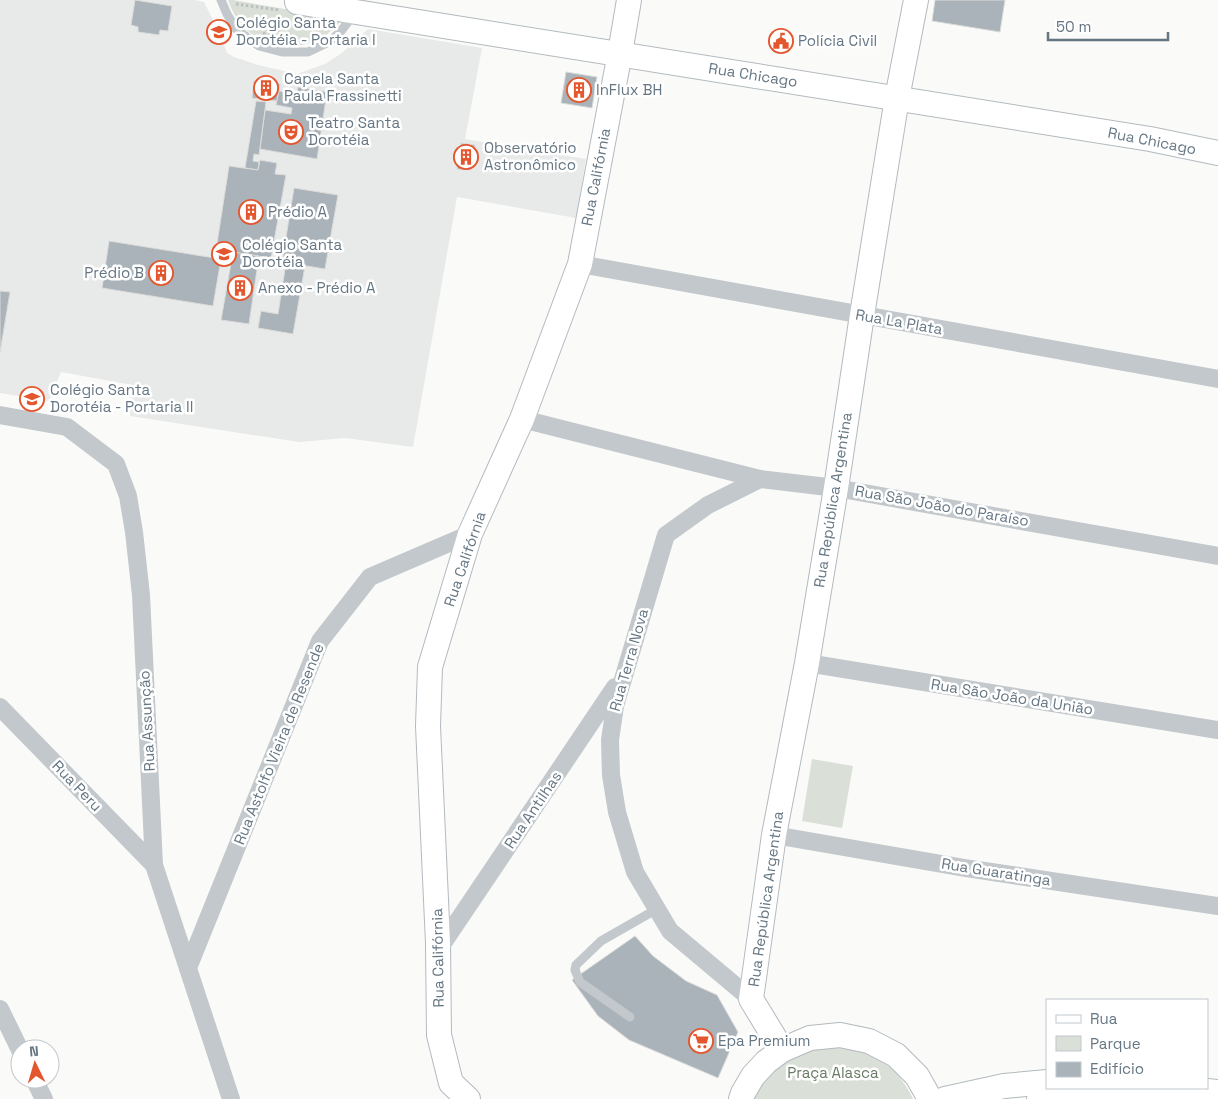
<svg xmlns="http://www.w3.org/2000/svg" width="1218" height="1099" font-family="'Space Grotesk',sans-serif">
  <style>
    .built { fill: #e8e9e9 }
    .green { fill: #dadfd7 }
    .building { fill: #aab3b9; stroke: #dcdcda }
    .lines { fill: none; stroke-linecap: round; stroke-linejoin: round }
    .secondary-casing { stroke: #b3babf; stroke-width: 26 }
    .path { stroke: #bbbfc2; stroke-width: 3; stroke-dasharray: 2.5 2.5; stroke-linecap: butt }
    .lane { stroke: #c3c8cc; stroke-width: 9 }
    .street { stroke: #c3c8cc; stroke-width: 18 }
    .secondary { stroke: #fff; stroke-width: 24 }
    .labels { text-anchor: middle; stroke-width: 5; stroke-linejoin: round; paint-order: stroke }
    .poi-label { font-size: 15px; fill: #657683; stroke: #fff; text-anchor: start }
    .street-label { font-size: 15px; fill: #657683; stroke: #fff }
    .park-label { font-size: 15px; fill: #687a64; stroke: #fff }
  </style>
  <rect width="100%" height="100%" fill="#fafaf8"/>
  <!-- built -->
  <path class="built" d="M0,0H195L204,2L219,32L227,53L234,57L258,65L297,74L325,64L342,53L368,29L482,48L465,139L586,159L576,218L457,197L413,447L345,438L299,442L130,416L132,385L61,372L49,401L0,393Z"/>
  <!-- green -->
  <g class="green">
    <path d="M228,0H233L343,19C338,24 333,30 326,35C301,53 261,48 241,24C235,17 231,8 228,0Z"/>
    <path d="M812,759L853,766L842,828L802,821Z"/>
    <path d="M826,1047C856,1047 886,1056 903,1082C907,1087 910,1093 913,1099H752L761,1083L772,1069L801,1052Z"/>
  </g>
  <!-- building -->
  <g class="building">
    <path d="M135,0L172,6L168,31L160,30L159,35L138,32V27L131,25Z"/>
    <path d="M935,0H1005L1000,32L932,21Z"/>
    <path d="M566,72L597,77L592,108L561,103Z"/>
    <path d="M254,81L280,84L277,101L252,98Z"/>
    <path d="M298,87L327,92L317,159L260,149L265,110L291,114L292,108L276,105L279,91L296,94Z"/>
    <path d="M256,101L266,102L259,155L254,154L253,161L259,162L258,170L245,168Z"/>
    <path d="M461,143L475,145L471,170L457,169Z"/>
    <path d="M260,160L277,163L275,174L286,175L271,258L216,250L229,166L258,170Z"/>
    <path d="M294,188L338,195L325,269L282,262Z"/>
    <path d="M109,241L221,259L213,306L102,288Z"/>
    <path d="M233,252L259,256L249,324L221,320Z"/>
    <path d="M286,263L305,266L293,334L258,328L261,311L278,314Z"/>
    <path d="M0,291L10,292L0,352Z"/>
    <path d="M0,291L10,292L0,352Z"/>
    <path d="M635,936L653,956L686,981L717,995L738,1032L718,1078L629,1040L598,1016L572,980Z"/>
  </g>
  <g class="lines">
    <defs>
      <g id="secondary">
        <path d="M298,0L297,2L356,12L1150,139L1218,153"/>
        <path d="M782,1050L751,999L774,835L807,663L836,488L862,315L897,98L916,0"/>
        <path d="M1179,1088L1218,1092"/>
        <path d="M468,1099L451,1083L439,1035L438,943L428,726L430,667L470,534L522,419L580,264L620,53L629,0"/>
        <path d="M741,1099L743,1093L753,1076L766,1062L782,1050L810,1038L840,1035L869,1041L896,1055L917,1076L930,1099"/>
        <path d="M945,1099L1004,1086L1047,1082"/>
        <path d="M1039,1099C1061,1096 1083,1092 1106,1092C1127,1093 1148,1096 1168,1099"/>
      </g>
    </defs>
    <!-- secondary casing -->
    <use href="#secondary" class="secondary-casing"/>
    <!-- path -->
    <g class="path">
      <path d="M236,4L279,10"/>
      <path d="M263,34L273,32L297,23"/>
    </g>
    <!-- lane -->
    <g class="lane">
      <path d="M221,0L227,14L236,29L259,46L282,52H308L329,42L341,31L354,14"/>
      <path d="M630,1017L580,982L575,970L576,965L601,941L657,909"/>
    </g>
    <!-- street -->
    <g class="street">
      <path d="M580,264L1218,379"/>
      <path d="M0,415L67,427L116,464L128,496L134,532L141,595L154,865L231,1099"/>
      <path d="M522,419L760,479L836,488L1218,556"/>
      <path d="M807,663L1218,730"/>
      <path d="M0,707L154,865"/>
      <path d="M774,835L965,868L1218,906"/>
      <path d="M438,943L445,940L615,687"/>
      <path d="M188,968L320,641L370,577L470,534"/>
      <path d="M751,999L670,931L635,872L617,812L611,775L610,740L615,706L666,535L708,505L760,479"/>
      <path d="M0,1009L20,1050"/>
      <path d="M34,1079L44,1099"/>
    </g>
    <!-- secondary -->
    <use href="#secondary" class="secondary"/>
  </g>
  <!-- icons -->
  <defs>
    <symbol id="school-ring" viewBox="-11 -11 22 22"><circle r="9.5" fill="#fff" stroke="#e4572e" stroke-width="1.5"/><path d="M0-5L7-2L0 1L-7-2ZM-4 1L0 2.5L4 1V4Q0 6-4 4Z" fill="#e4572e"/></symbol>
    <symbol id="civic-ring" viewBox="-11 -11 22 22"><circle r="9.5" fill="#fff" stroke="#e4572e" stroke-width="1.5"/><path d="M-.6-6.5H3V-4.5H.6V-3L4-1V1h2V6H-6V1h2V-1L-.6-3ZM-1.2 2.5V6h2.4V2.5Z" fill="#e4572e"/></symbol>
    <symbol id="building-ring" viewBox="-11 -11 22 22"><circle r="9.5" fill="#fff" stroke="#e4572e" stroke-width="1.5"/><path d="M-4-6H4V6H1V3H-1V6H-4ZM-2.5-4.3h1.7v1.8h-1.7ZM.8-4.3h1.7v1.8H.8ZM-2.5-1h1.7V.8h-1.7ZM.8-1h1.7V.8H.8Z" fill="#e4572e"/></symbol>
    <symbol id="theatre-ring" viewBox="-11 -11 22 22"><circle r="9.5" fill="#fff" stroke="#e4572e" stroke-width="1.5"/><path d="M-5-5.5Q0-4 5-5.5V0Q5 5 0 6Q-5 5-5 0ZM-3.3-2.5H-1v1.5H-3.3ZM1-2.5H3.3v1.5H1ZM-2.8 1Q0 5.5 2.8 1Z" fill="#e4572e"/></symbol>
    <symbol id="supermarket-ring" viewBox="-11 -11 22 22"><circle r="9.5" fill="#fff" stroke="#e4572e" stroke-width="1.5"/><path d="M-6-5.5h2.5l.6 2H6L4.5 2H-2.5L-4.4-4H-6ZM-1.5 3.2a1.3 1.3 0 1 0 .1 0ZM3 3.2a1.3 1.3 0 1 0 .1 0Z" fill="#e4572e"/></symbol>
  </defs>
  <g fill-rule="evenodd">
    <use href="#school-ring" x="205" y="18" width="28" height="28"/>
    <use href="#civic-ring" x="767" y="27" width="28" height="28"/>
    <use href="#building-ring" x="252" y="74" width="28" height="28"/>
    <use href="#building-ring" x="565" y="76" width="28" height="28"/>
    <use href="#theatre-ring" x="277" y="118" width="28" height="28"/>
    <use href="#building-ring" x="452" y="143" width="28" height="28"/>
    <use href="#building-ring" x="237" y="198" width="28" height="28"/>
    <use href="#school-ring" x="210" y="240" width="28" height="28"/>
    <use href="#building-ring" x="147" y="259" width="28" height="28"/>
    <use href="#building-ring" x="226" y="274" width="28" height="28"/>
    <use href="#school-ring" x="18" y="385" width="28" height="28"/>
    <use href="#supermarket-ring" x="687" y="1027" width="28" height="28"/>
  </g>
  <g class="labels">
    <!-- poi labels -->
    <g class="poi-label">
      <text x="236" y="28">Colégio Santa<tspan x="236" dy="17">Dorotéia - Portaria I</tspan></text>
      <text x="798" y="46">Polícia Civil</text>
      <text x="284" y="84">Capela Santa<tspan x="284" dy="17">Paula Frassinetti</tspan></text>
      <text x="596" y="95">InFlux BH</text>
      <text x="308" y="128">Teatro Santa<tspan x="308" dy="17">Dorotéia</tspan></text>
      <text x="484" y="153">Observatório<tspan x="484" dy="17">Astronômico</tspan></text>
      <text x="268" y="217">Prédio A</text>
      <text x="242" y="250">Colégio Santa<tspan x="242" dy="17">Dorotéia</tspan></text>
      <text x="144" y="278" text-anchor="end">Prédio B</text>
      <text x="258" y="293">Anexo - Prédio A</text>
      <text x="50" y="395">Colégio Santa<tspan x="50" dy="17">Dorotéia - Portaria II</tspan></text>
      <text x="718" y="1046">Epa Premium</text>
    </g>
    <!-- street labels -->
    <g class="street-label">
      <text transform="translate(753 75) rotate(9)" y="5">Rua Chicago</text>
      <text transform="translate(1152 141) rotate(11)" y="5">Rua Chicago</text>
      <text transform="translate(596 177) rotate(-79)" y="5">Rua Califórnia</text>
      <text transform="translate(899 322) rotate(10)" y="5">Rua La Plata</text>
      <text transform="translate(833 500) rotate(-81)" y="5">Rua República Argentina</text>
      <text transform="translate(942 506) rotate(10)" y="5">Rua São João do Paraíso</text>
      <text transform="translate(465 559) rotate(-71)" y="5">Rua Califórnia</text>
      <text transform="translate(629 660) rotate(-74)" y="5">Rua Terra Nova</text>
      <text transform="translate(1012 697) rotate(9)" y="5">Rua São João da União</text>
      <text transform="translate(147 721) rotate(-93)" y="5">Rua Assunção</text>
      <text transform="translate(279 744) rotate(-68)" y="5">Rua Astolfo Vieira de Resende</text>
      <text transform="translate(77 786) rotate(46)" y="5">Rua Peru</text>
      <text transform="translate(533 810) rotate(-56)" y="5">Rua Antilhas</text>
      <text transform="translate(996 872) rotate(9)" y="5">Rua Guaratinga</text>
      <text transform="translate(766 899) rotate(-82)" y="5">Rua República Argentina</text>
      <text transform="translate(438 958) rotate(-91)" y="5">Rua Califórnia</text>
    </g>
    <!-- park labels -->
    <g class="park-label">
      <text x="833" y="1078">Praça Alasca</text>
    </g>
  </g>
  <!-- legend -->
  <rect x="1046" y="999" width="162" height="90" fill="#ffffff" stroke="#c1c8cd"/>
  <rect x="1056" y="1015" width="25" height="8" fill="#ffffff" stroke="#c1c8cd"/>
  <text x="1090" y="1024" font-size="15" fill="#657683">Rua</text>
  <rect x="1056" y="1036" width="25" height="15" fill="#dadfd7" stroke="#c1c8cd"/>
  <text x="1090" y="1049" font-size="15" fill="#657683">Parque</text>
  <rect x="1056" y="1062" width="25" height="15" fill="#aab3b9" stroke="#c1c8cd"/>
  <text x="1090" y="1074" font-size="15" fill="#657683">Edifício</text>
  <!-- north arrow -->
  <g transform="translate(35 1064) rotate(355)"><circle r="24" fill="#ffffff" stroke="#c1c8cd"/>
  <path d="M0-4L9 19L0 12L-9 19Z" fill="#e4572e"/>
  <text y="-8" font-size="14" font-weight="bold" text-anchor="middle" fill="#657683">N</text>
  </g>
  <!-- scale -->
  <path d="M1048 32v8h120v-8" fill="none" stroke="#657683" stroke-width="2.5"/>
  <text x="1056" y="32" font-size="15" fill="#657683" stroke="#ffffff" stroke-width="4" paint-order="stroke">50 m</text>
</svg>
